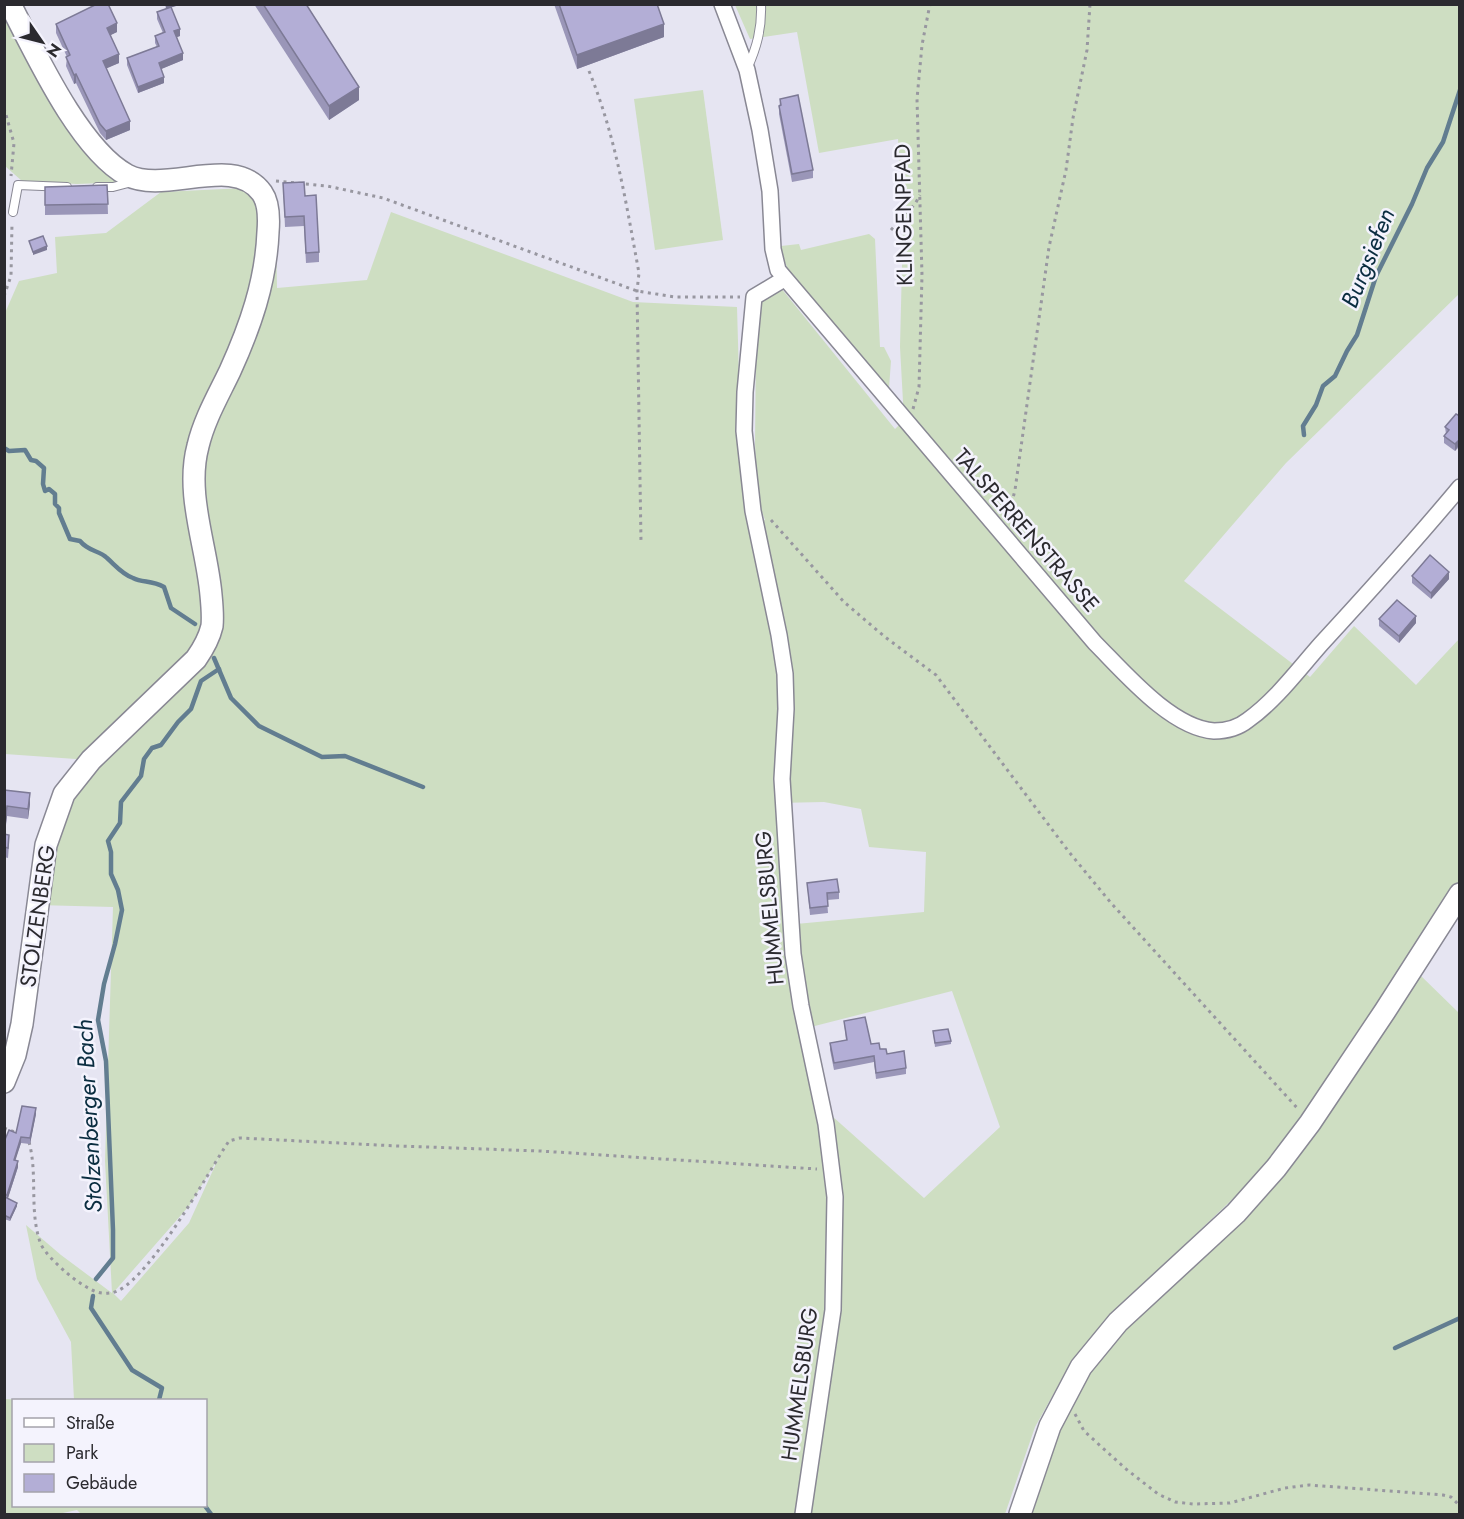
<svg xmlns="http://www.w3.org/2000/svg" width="1464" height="1519" font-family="Jost,sans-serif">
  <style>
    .green { fill: #cedec2; fill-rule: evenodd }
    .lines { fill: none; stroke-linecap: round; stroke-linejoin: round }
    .stream { stroke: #627d90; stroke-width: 4.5 }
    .lane-casing { stroke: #898894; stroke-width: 10 }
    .street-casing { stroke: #898894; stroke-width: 18 }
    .secondary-casing { stroke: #898894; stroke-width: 24 }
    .path { stroke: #9897a0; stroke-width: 3; stroke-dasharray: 3 4.5; stroke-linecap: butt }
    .lane { stroke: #fff; stroke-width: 8 }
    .street { stroke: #fff; stroke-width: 15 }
    .secondary { stroke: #fff; stroke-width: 21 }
    .wall { fill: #9a96b8 }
    .shaded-wall { fill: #7d7a96 }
    .building { fill: #b3aed6; stroke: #7d7a96; stroke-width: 1.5 }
    .labels { text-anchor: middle; stroke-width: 5; stroke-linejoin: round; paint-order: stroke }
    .street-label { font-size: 22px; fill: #2b2a2f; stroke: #f4f3fd }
    .water-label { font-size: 24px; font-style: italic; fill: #0a2d40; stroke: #f4f3fd }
  </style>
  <rect width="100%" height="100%" fill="#e6e5f2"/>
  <!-- green -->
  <g class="green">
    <path d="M4,5L127,182L77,184L22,181L5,166Z"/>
    <path d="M735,5H1459V294L1286,463L1184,581L1310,677L1354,626L1416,685L1459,639V882L1355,1044L1262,1171L1114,1312L1073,1359L1035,1427L1005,1514H81L77,1510L58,1514H5L4,1399L25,1400H14V1506H206V1400H74L71,1342L37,1279L26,1225L61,1255L112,1293L105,1161L113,907L37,905L46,845L90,760L5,754V313L19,281L57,273L55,237L106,233L161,192L269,187L276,232L277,288L367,280L391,212L633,302L737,307L741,448L750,524L765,520L757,498L755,443L756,345L762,296L781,288L895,429L904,420L900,347L903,225L898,139L819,153L797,32L750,39ZM824,802L861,809L869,847L926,852L924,912L796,924L784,923L777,803ZM952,991L1000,1127L924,1198L814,1100L799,1030ZM219,1157L189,1223L121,1301L113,1293L189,1206Z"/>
    <path d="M703,90L723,240L655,250L634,99Z"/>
    <path d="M869,234L875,239L880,347H884L891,361L889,388H885L790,274L783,258L781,246L799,244L801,250Z"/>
    <path d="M1419,974L1459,1013V1514H1029L1050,1449L1087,1369L1125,1324L1242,1216Z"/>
  </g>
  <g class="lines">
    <!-- stream -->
    <g class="stream">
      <path d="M1304,435L1303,426L1316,405L1323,386L1335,376L1347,351L1357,335L1376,276L1412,204L1427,168L1443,142L1460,90"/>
      <path d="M4,448L9,451L25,450L31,460L36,461L44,468L43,484L45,491L49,489L55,494V504L59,508V513L70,539L80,541C89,552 99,550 107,558C115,565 122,574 133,578C143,583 151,580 164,587L171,608L195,624"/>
      <path d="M214,658L231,698L259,726L322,757L345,756L423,787"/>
      <path d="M96,1279L113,1258V1230L106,1061L98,1020L104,984L115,944L122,910L118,890L111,874V852L108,841L120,823L121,802L141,776L144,759L152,748L161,745L178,722L191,709L201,681L219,669"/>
      <path d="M93,1296L91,1308L132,1370L162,1388L159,1400"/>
      <path d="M1395,1348L1460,1318"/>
      <path d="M205,1506L211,1514"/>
    </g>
    <defs>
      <g id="lane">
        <path d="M747,69C757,47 762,28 761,4"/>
        <path d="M97,187H113L132,182"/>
        <path d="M13,212L18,185L67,187"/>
      </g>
      <g id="street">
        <path d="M722,4L747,70L760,130L770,191L773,249L778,270L1095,643C1124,672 1171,728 1214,731C1227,731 1238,728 1248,720C1276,700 1298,670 1321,644C1368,593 1415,541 1460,487"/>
        <path d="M784,279L754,297L745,392L744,431L753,511L779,635L785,674L786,709L782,779L793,954L801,1006L826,1124L835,1197L833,1310L803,1514"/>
      </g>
      <g id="secondary">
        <path d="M4,1082L15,1055L22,1024L46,845L64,794L91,760L196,659C203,649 209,639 212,626C213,616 212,605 211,595C207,547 185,494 198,446C204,420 218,396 230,371C250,327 266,282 268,232C269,220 269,203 262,193C234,153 165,195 127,175C79,149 35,52 10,4"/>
        <path d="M1020,1514L1050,1426L1081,1367L1118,1322L1236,1213L1276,1168L1310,1123L1385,1011L1460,894"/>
      </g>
    </defs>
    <!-- lane casing -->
    <use href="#lane" class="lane-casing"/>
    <!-- street casing -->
    <use href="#street" class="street-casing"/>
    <!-- secondary casing -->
    <use href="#secondary" class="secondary-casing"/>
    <!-- path -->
    <g class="path">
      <path d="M589,71C616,137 626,203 639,273L637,291L641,542"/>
      <path d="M4,108L14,143L11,176"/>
      <path d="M276,181L327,186L383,198L637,291L675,297H740"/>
      <path d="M891,230L915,204L920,195"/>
      <path d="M4,296L11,276L12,223"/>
      <path d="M913,409L919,387L922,275L917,99L922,45L930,4"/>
      <path d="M1008,518L1015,490L1049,247L1066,170L1073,118L1087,50L1090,4"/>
      <path d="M771,520L844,602L885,637L936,675L1069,852L1111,903L1299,1110"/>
      <path d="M4,1128L20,1134"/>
      <path d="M29,1142C38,1175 29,1209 40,1242C44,1254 66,1273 77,1281C88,1288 97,1295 110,1293C145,1290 209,1170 229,1141L240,1138L398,1146L540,1151L817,1169"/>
      <path d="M1075,1414L1084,1431L1126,1469L1158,1494L1175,1502L1193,1504L1230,1503L1285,1488L1309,1485L1443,1495L1451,1497L1460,1506"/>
    </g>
    <!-- lane -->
    <use href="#lane" class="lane"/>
    <!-- street -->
    <use href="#street" class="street"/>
    <!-- secondary -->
    <use href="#secondary" class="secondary"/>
  </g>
  <!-- wall -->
  <g class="wall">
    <path d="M165,4H183L171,7L180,36L177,37L183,60L161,69L164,83L138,93L127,65V58L157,47L155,43V36L163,33L157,19V12L166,9Z"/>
    <path d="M254,4H306L359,100L329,120Z"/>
    <path d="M554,4H657L664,37L577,69Z"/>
    <path d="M56,24L117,32L110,35L119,63L106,68L130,130L106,140L100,133L76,83L74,84L66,66L67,57L56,33Z"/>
    <path d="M780,99L813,170V178L792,182L779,114Z"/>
    <path d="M283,183L305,196L319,252V262L306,263L304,226L285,227Z"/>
    <path d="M107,185L108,214L45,215V187Z"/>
    <path d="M1460,413V446L1455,451L1444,443V436L1446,434L1445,427Z"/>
    <path d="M1412,576L1449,579L1431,599L1412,583Z"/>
    <path d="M1379,619L1416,623L1399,643L1379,626Z"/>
    <path d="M4,790L30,804L28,819L7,816L5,834L9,845L8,858L4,857Z"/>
    <path d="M807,883L839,892V899L827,900L828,913L810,915Z"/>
    <path d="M844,1021L871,1044L906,1068V1074L876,1079L874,1062L834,1070L830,1050V1043L846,1040Z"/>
    <path d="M933,1031L951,1041V1044L935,1047Z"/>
    <path d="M36,1114L30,1144L21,1143L15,1160L18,1167L8,1198L17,1206L10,1221L4,1219V1142L16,1133Z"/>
  </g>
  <!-- shaded-wall -->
  <g class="shaded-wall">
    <path d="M166,4H183L166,9Z"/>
    <path d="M117,23V32L107,37V28Z"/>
    <path d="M664,24V37L577,69V55Z"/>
    <path d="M180,29V36L174,38V31Z"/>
    <path d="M183,53V60L159,70V63Z"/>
    <path d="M119,54V63L103,70V61Z"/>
    <path d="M76,74V83L74,84V75Z"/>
    <path d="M164,77V83L138,93V87Z"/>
    <path d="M359,87V100L329,120V106Z"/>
    <path d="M130,121V130L106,140V131Z"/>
    <path d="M47,246V250L33,255V252Z"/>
    <path d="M1459,439V445L1455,451V444Z"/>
    <path d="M1449,572V579L1431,599V593Z"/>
    <path d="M1416,616V623L1399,643V636Z"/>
    <path d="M30,793V804L28,819V809Z"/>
    <path d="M7,806V816L4,839V829Z"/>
    <path d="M36,1108V1114L30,1144V1138Z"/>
    <path d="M21,1137V1143L14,1165V1160Z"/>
    <path d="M18,1161V1167L7,1201V1195Z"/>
    <path d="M17,1203V1206L10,1221V1218Z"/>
  </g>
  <!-- building -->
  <g class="building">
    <path d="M97,4H108L117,23L107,28L119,54L103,61L130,121L106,131L100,124L76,74L74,75L66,57L70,55L56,24Z"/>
    <path d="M263,4H306L359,87L329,106Z"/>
    <path d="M559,4H657L664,24L577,55Z"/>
    <path d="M171,7L180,29L174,31L183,53L159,63L164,77L138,87L127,58L159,46L155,36L165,32L157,12Z"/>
    <path d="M798,95L813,170L792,174L779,106L781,105L780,99Z"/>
    <path d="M304,182L305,196L316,195L319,252L306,253L304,216L285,217L283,183Z"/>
    <path d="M107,185L108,204L45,205V187Z"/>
    <path d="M43,236L47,246L33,252L29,241Z"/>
    <path d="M1460,413V439L1455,444L1444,436L1449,430L1445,427L1456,414L1458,415Z"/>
    <path d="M1430,555L1449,572L1431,593L1412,576Z"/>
    <path d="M1397,600L1416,616L1399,636L1379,619Z"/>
    <path d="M4,790L30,793L28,809L7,806L4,829Z"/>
    <path d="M4,834L9,835L8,848L4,847Z"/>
    <path d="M837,879L839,892L827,893L828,906L810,908L807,883Z"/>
    <path d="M865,1017L871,1044L879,1043L880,1049H886L887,1054L904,1051L906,1068L876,1073L874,1056L834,1063L830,1043L847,1040L844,1021Z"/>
    <path d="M948,1029L951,1041L935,1043L933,1031Z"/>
    <path d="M22,1106L36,1108L30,1138L21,1137L14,1160L18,1161L7,1195H4V1142L9,1130L16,1133Z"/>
    <path d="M5,1197L17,1203L10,1218L4,1215Z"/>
  </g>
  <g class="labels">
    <!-- street labels -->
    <g class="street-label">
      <text transform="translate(903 215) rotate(-91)" y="8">KLINGENPFAD</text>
      <text transform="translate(1027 530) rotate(49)" y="8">TALSPERRENSTRASSE</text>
      <text transform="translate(769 908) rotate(-95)" y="8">HUMMELSBURG</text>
      <text transform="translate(37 916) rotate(-82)" y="8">STOLZENBERG</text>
      <text transform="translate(799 1384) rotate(-82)" y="8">HUMMELSBURG</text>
    </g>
    <!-- water labels -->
    <g class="water-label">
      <text transform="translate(1368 258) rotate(-68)" y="8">Burgsiefen</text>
      <text transform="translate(89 1116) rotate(-93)" y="8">Stolzenberger Bach</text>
    </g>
  </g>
  <!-- border -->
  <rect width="1464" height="1519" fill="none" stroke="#2b2a2f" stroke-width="12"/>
  <!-- legend -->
  <rect x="12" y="1399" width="195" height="108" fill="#f4f3fd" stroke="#a4a3ab" stroke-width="1.5"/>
  <rect x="24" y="1418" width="30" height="9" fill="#ffffff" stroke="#a4a3ab" stroke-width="1.5"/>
  <text x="66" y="1429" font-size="18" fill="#2b2a2f">Straße</text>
  <rect x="24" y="1444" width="30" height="18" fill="#cedec2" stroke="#a4a3ab" stroke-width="1.5"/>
  <text x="66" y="1459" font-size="18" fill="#2b2a2f">Park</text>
  <rect x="24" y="1474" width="30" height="18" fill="#b3aed6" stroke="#a4a3ab" stroke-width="1.5"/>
  <text x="66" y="1489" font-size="18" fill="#2b2a2f">Gebäude</text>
  <!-- north arrow -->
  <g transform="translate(42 42) rotate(125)" stroke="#f4f3fd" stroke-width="4.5" paint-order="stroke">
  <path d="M0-4.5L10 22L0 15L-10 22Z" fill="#2b2a2f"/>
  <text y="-9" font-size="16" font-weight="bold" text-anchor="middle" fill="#2b2a2f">N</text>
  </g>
</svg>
